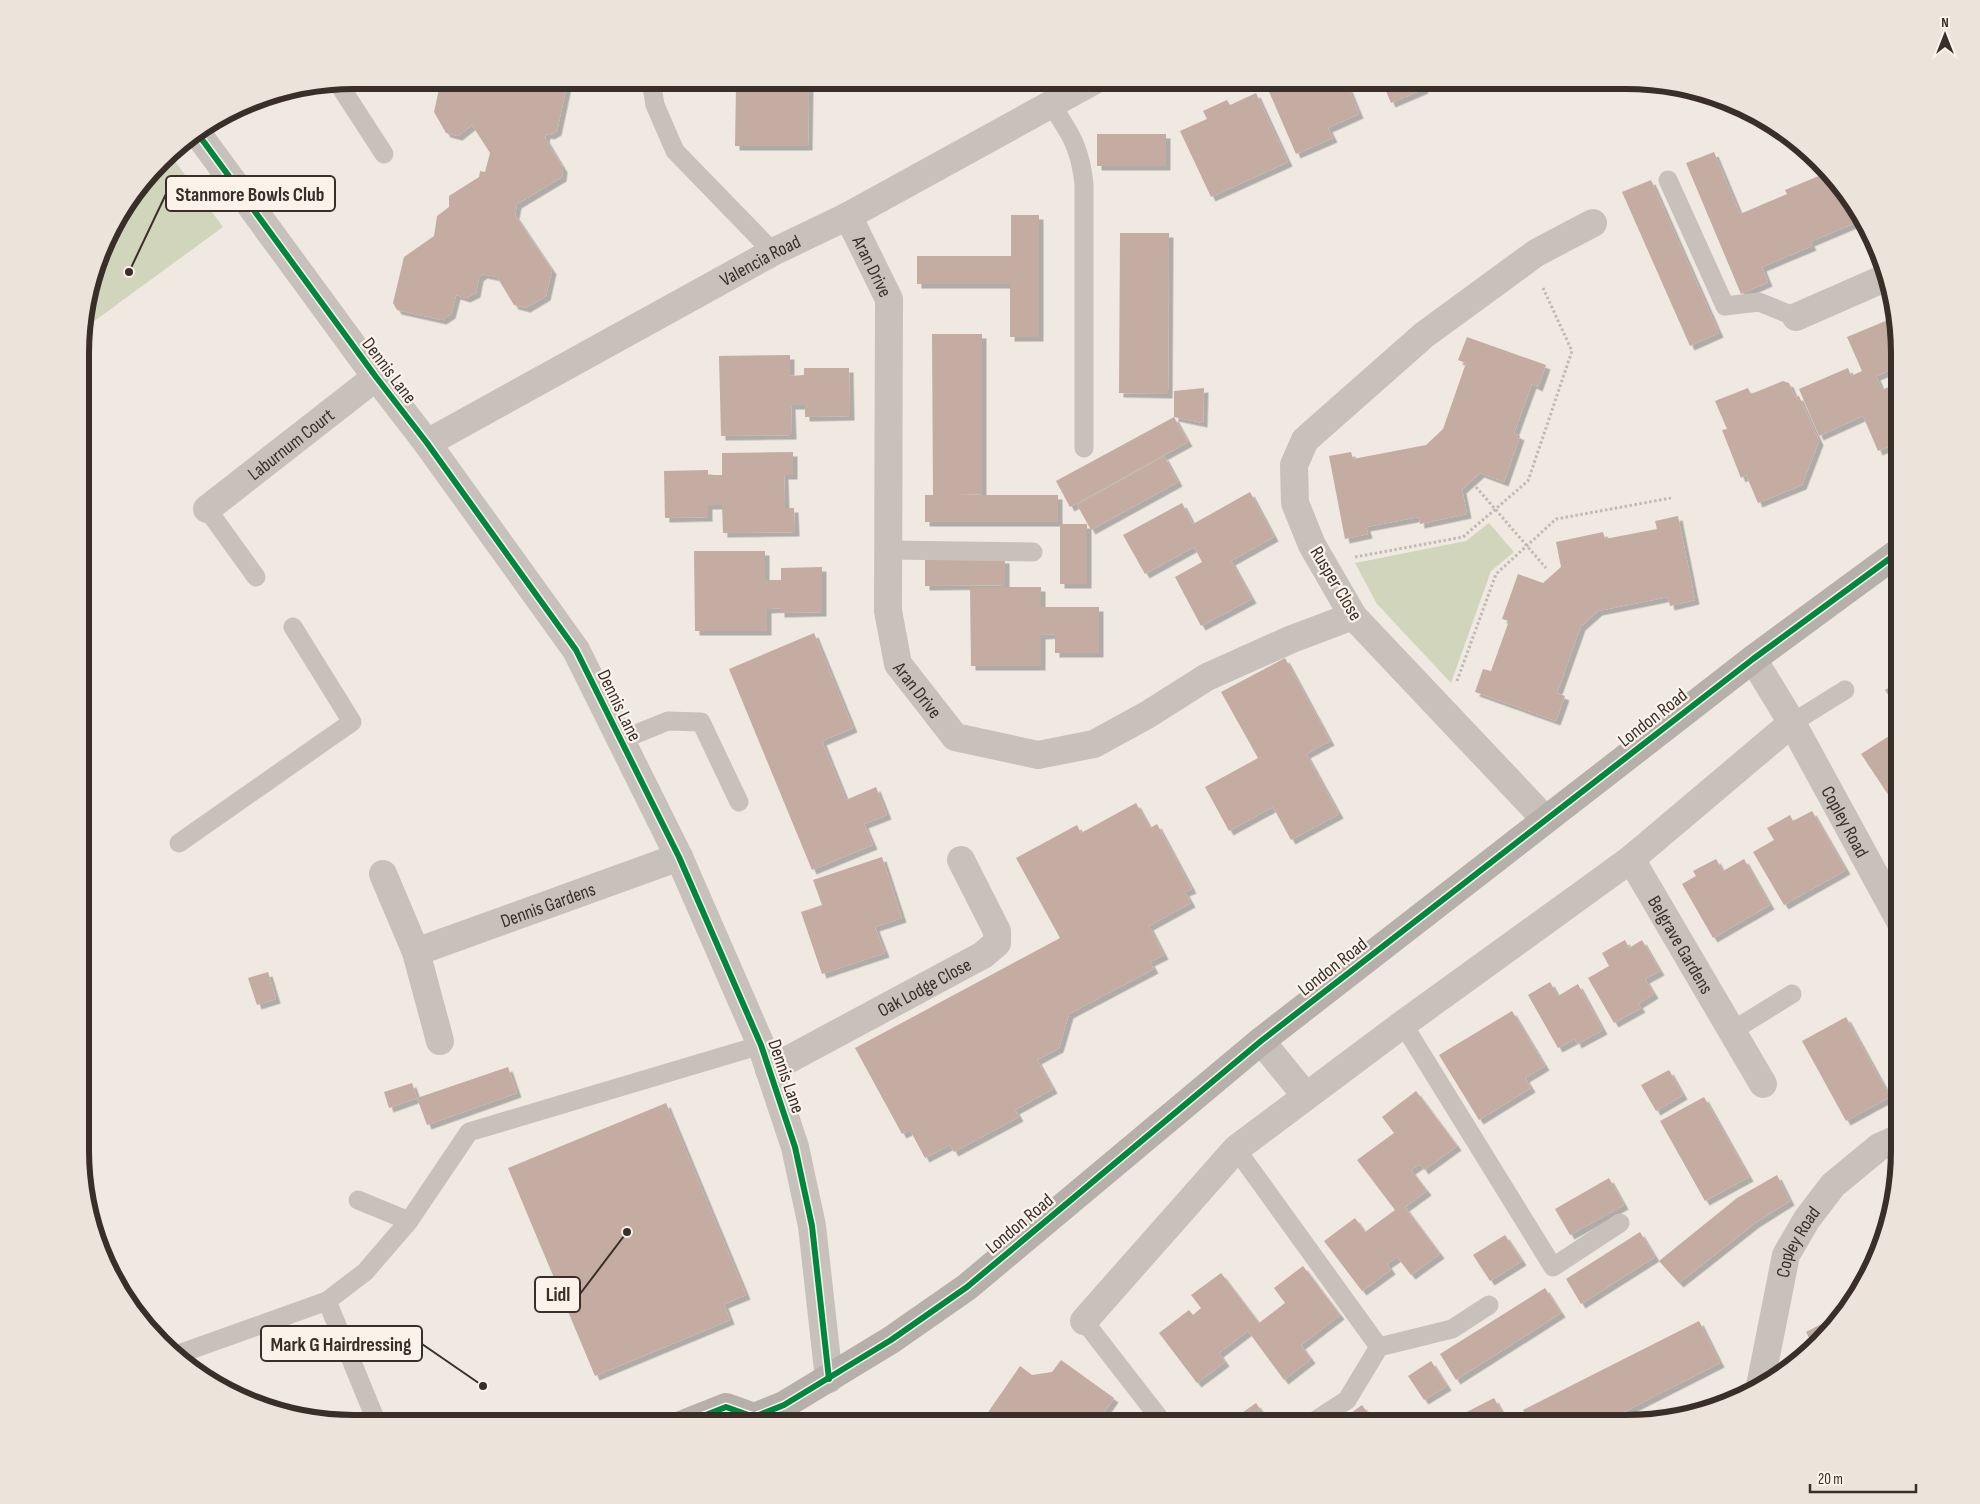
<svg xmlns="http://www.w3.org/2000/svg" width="1980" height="1504" font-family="'Sofia Sans Condensed',sans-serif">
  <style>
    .green { fill: #d1d5bc }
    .building { fill: #c4aca3; filter: url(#shadow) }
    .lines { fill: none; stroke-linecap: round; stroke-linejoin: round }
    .path { stroke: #c1b9b3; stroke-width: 3; stroke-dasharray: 2.5 2.5; stroke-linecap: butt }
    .service { stroke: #c8c1bb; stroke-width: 19 }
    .minor { stroke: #c8c1bb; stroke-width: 28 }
    .tertiary { stroke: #c8c1bb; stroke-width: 28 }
    .primary { stroke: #b7afaa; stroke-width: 28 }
    .cycleway-casing { stroke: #fbf3ea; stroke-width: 9 }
    .cycleway { stroke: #00873e; stroke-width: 6 }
    .labels { text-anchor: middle; stroke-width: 4.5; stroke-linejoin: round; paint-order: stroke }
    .street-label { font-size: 19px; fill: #3a2e29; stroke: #fbf3ea }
    .rim { fill: none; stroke: #3a2e29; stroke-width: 6 }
    .leader { fill: none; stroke: #3a2e29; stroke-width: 2 }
    .callout-dot { fill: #3a2e29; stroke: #fbf3ea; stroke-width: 2 }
    .callout { fill: #fbf3ea; stroke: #3a2e29; stroke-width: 2 }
    .callout-label { font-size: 20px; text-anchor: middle; font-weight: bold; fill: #3a2e29 }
  </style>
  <defs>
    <filter id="shadow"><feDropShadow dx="4.5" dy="4.5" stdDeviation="0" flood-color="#0004"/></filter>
  </defs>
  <rect width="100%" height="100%" fill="#efe9e2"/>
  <!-- green -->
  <g class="green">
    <path d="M169,153L223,227L82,330V318L117,217Z"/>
    <path d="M1489,523L1514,552L1491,571L1451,683L1377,604L1355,563L1466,541Z"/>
  </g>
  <!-- building -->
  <g class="building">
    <path d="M441,80H568L557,131L550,135L546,134L545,138L563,168L562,177L517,204L515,215L552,270L546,296L526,308L514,305L497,277L483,274L479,277L476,293L466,298L456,295L451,314L442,320L397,310L393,303L404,257L434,236L437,216L449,207V196L479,177L480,171L485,172L490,153L472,125L458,136L446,133L434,112Z"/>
    <path d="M707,80H781V84L809,85L808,146H735L736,86H707Z"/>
    <path d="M1264,80H1345L1359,114L1328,128L1333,138L1296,154Z"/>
    <path d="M1375,80H1420L1424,89L1391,103L1383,84L1378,87Z"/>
    <path d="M1256,93L1288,162L1211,197L1180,131L1207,119L1203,111L1227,100L1230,105Z"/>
    <rect x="1097" y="134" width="69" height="32"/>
    <path d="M1714,152L1740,214L1787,194L1785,190L1826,173L1862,220L1810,242L1812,246L1762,267L1768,282L1741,294L1686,163Z"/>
    <path d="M1651,180L1719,333L1690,346L1622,192Z"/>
    <path d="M1011,215H1039V337H1010V284H917V256H1011Z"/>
    <path d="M1120,233H1169L1168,394L1119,393Z"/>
    <path d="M1895,317L1900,366L1876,376L1882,390L1900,382V442L1878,451L1863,416L1819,436L1799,389L1848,368L1851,376L1862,371L1847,337Z"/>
    <path d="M932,334H982V494L954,495H1058V522H925V495H933Z"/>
    <path d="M1467,337L1546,365L1538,387L1532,384L1514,433L1520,436L1504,482L1480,473L1462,489L1467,514L1420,524L1419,517L1366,527L1368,534L1345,539L1329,456L1351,452L1353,459L1426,445L1443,429L1466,363L1458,360Z"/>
    <path d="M790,355V376L804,375V368H849L850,416L805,417V405H791L792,435L721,436L719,356Z"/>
    <path d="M1783,381L1789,383L1795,397L1799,396L1819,441L1802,485L1758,503L1746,475L1741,478L1722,430L1727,429L1715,401L1748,388L1751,394Z"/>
    <path d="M1204,388L1203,423L1174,417V391Z"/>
    <path d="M1174,417L1188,442L1070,507L1056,481Z"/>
    <path d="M793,452V475H784L785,508H794L795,532L723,533L722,505H708V517L665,518L664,471L708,470V475H722V453Z"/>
    <path d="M1164,456L1178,482L1091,530L1077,505Z"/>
    <path d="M1250,492L1274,537L1231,561L1252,599L1201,626L1175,577L1202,562L1194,547L1145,574L1123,535L1182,503L1193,524Z"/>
    <path d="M1678,516L1695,600L1670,606L1668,597L1598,611L1581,626L1557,693L1565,696L1556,721L1475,692L1483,669L1491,671L1509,621L1502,619L1518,574L1543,583L1561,567L1556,542L1603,532L1605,539L1657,529L1655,521Z"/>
    <rect x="1060" y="524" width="27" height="60"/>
    <path d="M694,551H765V580H781V568L822,567V612L780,613V608L767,609V631H695Z"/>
    <path d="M1005,559V585L925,586V560Z"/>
    <path d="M970,587H1041V607H1099V653H1055V634L1041,635V666H971Z"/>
    <path d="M814,633L853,728L822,741L846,800L876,787L887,815L864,824L873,845L812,870L729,669Z"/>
    <path d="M1285,658L1330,741L1306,754L1339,814L1291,840L1273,807L1229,831L1205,787L1258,758L1221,692Z"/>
    <path d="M1900,681V713L1885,690Z"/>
    <path d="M1900,729V793L1891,799L1861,754Z"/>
    <path d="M1136,803L1150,828L1157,824L1192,889L1185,892L1191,903L1149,926L1164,955L1150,962L1154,969L1069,1014L1059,1048L1037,1060L1053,1089L1015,1110L1019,1117L954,1152L950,1145L925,1158L910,1130L902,1134L855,1048L1060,938L1016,858L1077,825L1081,833Z"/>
    <path d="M1812,811L1846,870L1784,905L1753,852L1774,840L1767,828L1790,815L1793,821Z"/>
    <path d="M882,857L902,918L875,927L885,953L822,974L801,912L822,905L813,880Z"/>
    <path d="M1716,859L1723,871L1744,859L1770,905L1713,938L1682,884L1696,876L1693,871Z"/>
    <path d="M1625,940L1629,948L1642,940L1660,971L1645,979L1654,994L1638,1004L1641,1008L1614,1023L1588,978L1609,966L1602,953Z"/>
    <path d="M268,972L276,999L257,1005L248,978Z"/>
    <path d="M1550,982L1558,996L1578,984L1603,1030L1577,1044L1575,1039L1558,1048L1528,995Z"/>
    <path d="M1512,1011L1545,1066L1525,1078L1531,1088L1479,1120L1439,1055Z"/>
    <path d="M1846,1017L1890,1097L1846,1121L1802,1041Z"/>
    <path d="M508,1067L517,1093L427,1125L417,1098Z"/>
    <path d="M1669,1070L1683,1095L1656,1111L1641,1085Z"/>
    <path d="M412,1083L417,1098L389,1108L384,1092Z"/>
    <path d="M1416,1091L1457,1146L1424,1170L1420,1164L1411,1170L1427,1191L1405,1207L1440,1254L1411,1275L1397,1257L1387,1264L1391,1270L1362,1291L1324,1241L1355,1218L1365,1232L1395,1210L1357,1160L1394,1133L1382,1117Z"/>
    <path d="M1704,1097L1749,1177L1705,1201L1660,1121Z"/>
    <path d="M666,1103L746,1295L724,1304L730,1320L595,1376L508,1168Z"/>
    <path d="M1777,1175L1790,1201L1755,1223L1679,1283L1659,1261L1737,1198Z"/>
    <path d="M1898,1176L1895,1186L1893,1194L1887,1182Z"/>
    <path d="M1609,1178L1624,1205L1570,1235L1555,1209Z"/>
    <path d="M1640,1232L1655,1257L1581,1304L1566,1279Z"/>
    <path d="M1505,1235L1522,1261L1490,1281L1473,1255Z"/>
    <path d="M1303,1266L1340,1315L1301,1345L1311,1359L1284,1380L1248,1331L1219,1353L1225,1362L1197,1383L1159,1333L1189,1310L1193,1315L1201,1308L1191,1295L1221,1273L1259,1323L1285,1303L1274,1288Z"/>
    <path d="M1545,1288L1561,1313L1456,1380L1440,1354Z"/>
    <path d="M1843,1313L1832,1330L1813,1345L1806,1332Z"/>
    <path d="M1699,1321L1720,1363L1600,1424H1521L1528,1420L1523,1410Z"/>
    <path d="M1061,1360L1114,1398L1096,1424H986L982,1421L1020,1366L1032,1375L1052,1372Z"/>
    <path d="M1431,1361L1447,1386L1424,1400L1408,1376Z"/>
    <path d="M1494,1398L1508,1424H1453L1451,1420Z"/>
    <path d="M1256,1403L1270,1424H1226Z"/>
    <path d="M1362,1405L1376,1424H1336Z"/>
  </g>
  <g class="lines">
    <!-- path -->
    <g class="path">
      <path d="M1476,487L1546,568"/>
      <path d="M1355,557L1463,537L1528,481L1572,351L1543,288"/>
      <path d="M1457,681L1496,574L1556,519L1671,498"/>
    </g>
    <!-- service -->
    <g class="service">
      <path d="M651,80L655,105L675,151L773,252"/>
      <path d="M338,83L384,154"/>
      <path d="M1051,104C1071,135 1080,147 1084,184V448"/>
      <path d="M1668,180L1725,306L1759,302L1796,317"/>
      <path d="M207,509L256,577"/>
      <path d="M888,550L1033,552"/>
      <path d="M1792,723L1845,690"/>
      <path d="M621,740L668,721L701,722L739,802"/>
      <path d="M179,843L352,722L293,627"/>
      <path d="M1403,1024L1553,1267L1620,1223"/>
      <path d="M1732,1031L1792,994"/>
      <path d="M1236,1149L1379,1347"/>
      <path d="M358,1200L409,1221"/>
      <path d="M327,1301L377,1423"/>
      <path d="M1084,1321L1164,1424"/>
      <path d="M173,1356L327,1301L365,1272L409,1221L469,1132L761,1045"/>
      <path d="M557,1424H571"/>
      <path d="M1310,1424L1347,1400L1379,1347L1452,1329L1489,1305"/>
    </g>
    <!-- minor -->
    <g class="minor">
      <path id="s1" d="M848,216L889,299L888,611L898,664L955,737L1038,755L1094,744L1147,715L1207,677L1292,639L1353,616"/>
      <path d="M1796,317L1885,278L1889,280"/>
      <path id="s2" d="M427,443L773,252L848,216L1095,80"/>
      <path id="s3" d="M207,509L376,377"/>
      <path id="s4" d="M1792,723L1900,921"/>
      <path d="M1545,819L1353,616L1312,545L1295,503L1294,465L1305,440L1424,335L1536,253L1593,223"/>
      <path id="s5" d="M1631,859L1763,1084"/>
      <path d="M383,874L416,952L440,1041"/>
      <path id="s6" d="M416,952L679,857"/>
      <path d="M1261,1041L1306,1096"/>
      <path id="s7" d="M769,1070L983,955L997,943V931L961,860"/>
      <path d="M1084,1321L1236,1149L1403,1024L1631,859L1792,723L1753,659"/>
      <path id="s8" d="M1760,1386L1786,1255L1807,1219L1833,1185L1879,1147L1899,1138"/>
    </g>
    <!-- tertiary -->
    <path class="tertiary" d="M198,134L376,377L427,443L576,650L679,857L761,1045L795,1147L812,1226L829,1379"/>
    <!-- primary -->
    <path class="primary" d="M683,1424L726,1407L754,1417L784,1405L891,1340L967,1287L1261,1041L1753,659L1900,551"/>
    <defs>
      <g id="cycleway">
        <path d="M198,134L376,377L427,443L576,650L679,857L761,1045L795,1147L812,1226L829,1379"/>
        <path d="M683,1424L726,1407L754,1417L784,1405L891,1340L967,1287L1261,1041L1753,659L1900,551"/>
      </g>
    </defs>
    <!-- cycleway casing -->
    <use href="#cycleway" class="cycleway-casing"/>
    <!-- cycleway -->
    <use href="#cycleway" class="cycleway"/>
  </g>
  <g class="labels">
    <!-- street labels -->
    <g class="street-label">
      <text dy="7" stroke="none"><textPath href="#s2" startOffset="380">Valencia Road</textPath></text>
      <text dy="7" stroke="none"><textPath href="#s1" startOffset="56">Aran Drive</textPath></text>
      <text transform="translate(390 370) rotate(53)" y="7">Dennis Lane</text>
      <text dy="7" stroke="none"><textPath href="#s3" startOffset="106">Laburnum Court</textPath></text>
      <text transform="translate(1337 583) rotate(59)" y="7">Rusper Close</text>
      <text dy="7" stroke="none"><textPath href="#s1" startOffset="491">Aran Drive</textPath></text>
      <text transform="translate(620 705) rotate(64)" y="7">Dennis Lane</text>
      <text transform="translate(1652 717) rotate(-38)" y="7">London Road</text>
      <text dy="7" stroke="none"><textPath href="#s4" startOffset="112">Copley Road</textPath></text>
      <text dy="7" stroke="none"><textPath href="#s6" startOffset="140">Dennis Gardens</textPath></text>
      <text dy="7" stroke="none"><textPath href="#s5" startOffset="99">Belgrave Gardens</textPath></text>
      <text transform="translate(1332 966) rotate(-38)" y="7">London Road</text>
      <text dy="7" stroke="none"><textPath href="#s7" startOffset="176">Oak Lodge Close</textPath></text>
      <text transform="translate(787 1076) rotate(71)" y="7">Dennis Lane</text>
      <text transform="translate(1019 1223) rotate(-40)" y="7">London Road</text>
      <text dy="7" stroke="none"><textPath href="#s8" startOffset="150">Copley Road</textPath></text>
    </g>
  </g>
  <!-- crop -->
  <path d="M0 0H1980V1504H0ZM354 89H1626A265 265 0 0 1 1891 354V1150A265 265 0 0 1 1626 1415H354A265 265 0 0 1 89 1150V354A265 265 0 0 1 354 89Z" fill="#ece3db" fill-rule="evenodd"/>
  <path class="rim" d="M354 89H1626A265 265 0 0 1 1891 354V1150A265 265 0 0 1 1626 1415H354A265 265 0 0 1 89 1150V354A265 265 0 0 1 354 89Z"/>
  <!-- callouts -->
  <path class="leader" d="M129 272L166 194M627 1232L580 1294M483 1386L422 1344"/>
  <g class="callout-dot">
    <circle cx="129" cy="272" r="5"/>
    <circle cx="627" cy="1232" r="5"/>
    <circle cx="483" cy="1386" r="5"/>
  </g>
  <g class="callout">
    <rect x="166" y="176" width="169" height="35" rx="5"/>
    <rect x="535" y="1277" width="45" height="35" rx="5"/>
    <rect x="261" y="1326" width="161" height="35" rx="5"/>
  </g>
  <g class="callout-label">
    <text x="250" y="201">Stanmore Bowls Club</text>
    <text x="558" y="1301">Lidl</text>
    <text x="341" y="1351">Mark G Hairdressing</text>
  </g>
  <!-- north arrow -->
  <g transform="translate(1945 35)" stroke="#fbf3ea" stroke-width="4" paint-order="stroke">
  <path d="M0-4L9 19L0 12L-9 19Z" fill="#3a2e29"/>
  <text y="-8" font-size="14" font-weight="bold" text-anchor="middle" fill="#3a2e29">N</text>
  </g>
  <!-- scale -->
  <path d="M1810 1484v8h106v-8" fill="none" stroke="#3a2e29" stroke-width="2.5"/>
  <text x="1818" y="1484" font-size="15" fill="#3a2e29" stroke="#fbf3ea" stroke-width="4" paint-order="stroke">20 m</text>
</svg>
